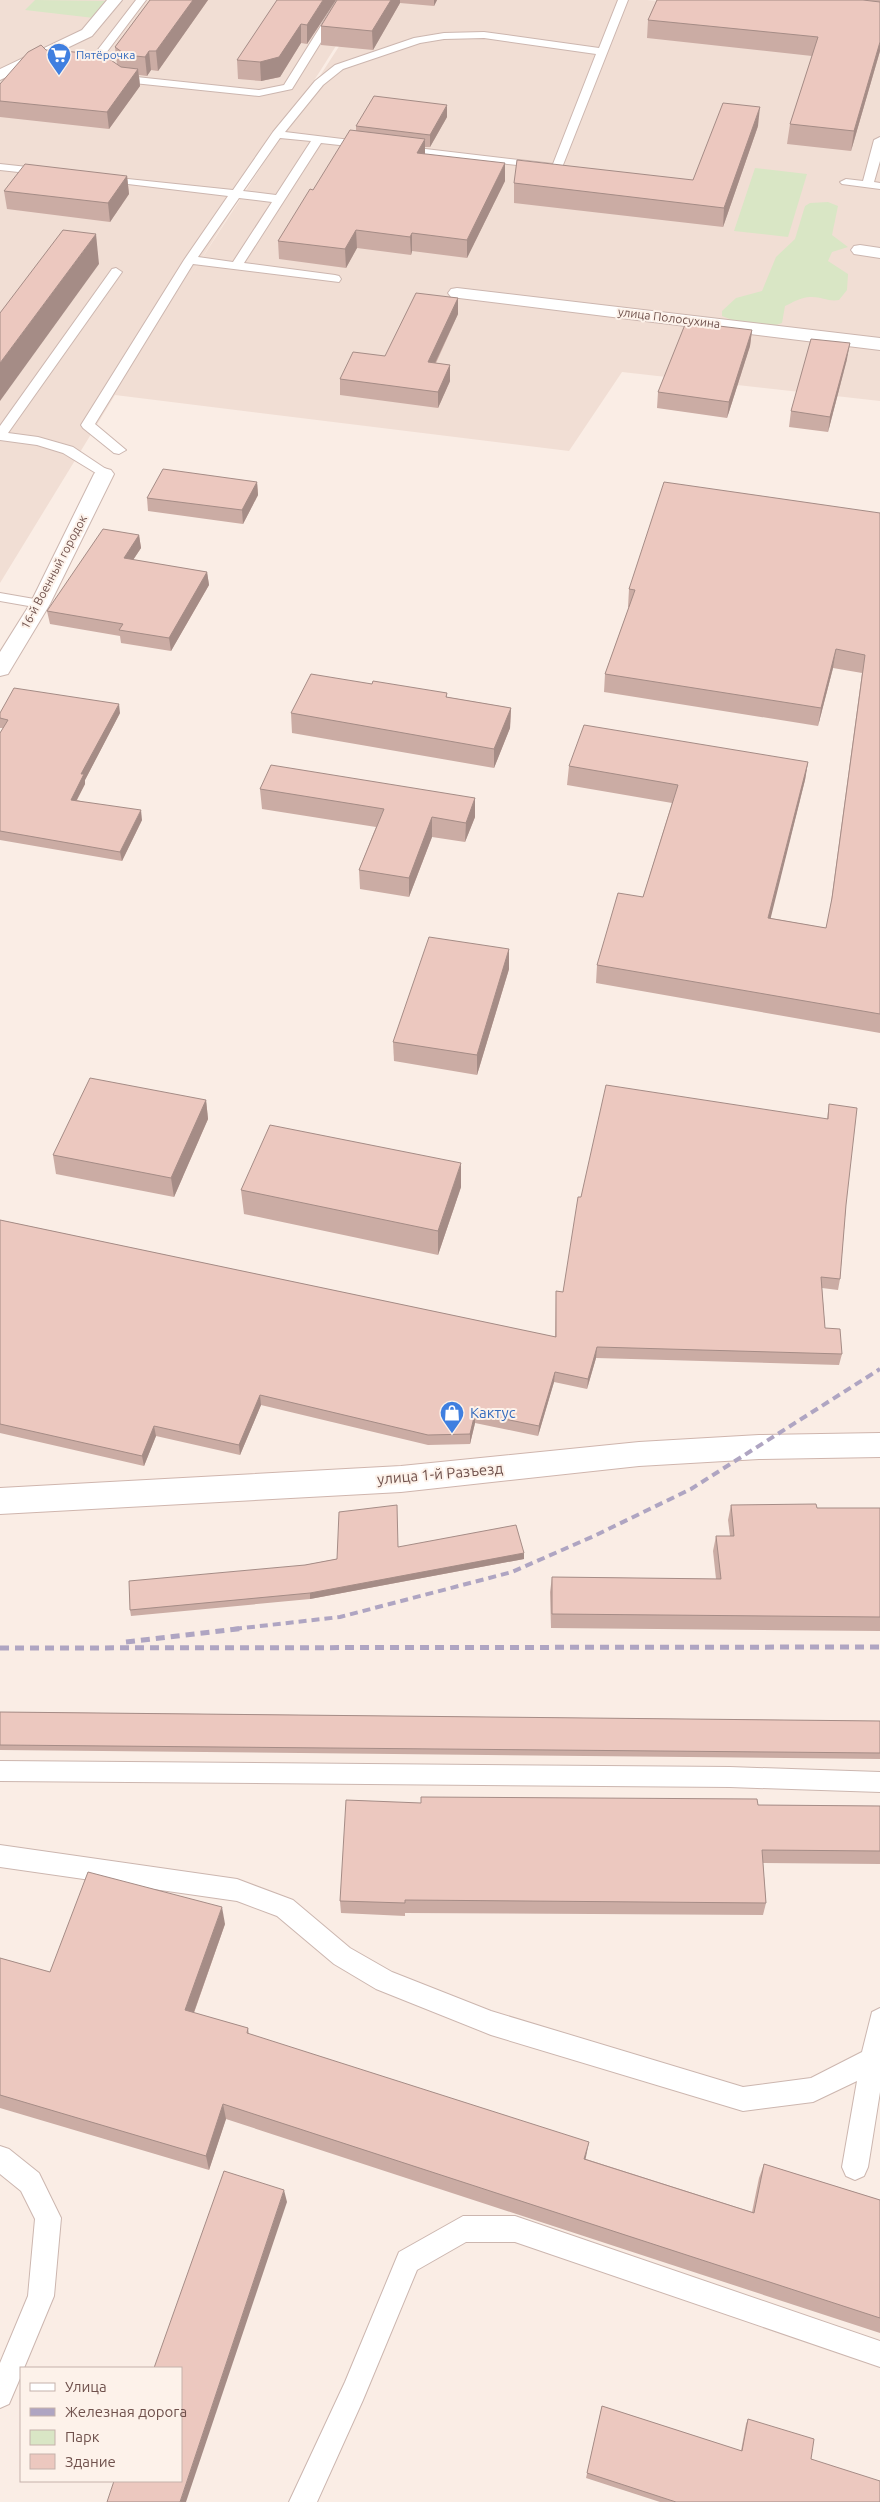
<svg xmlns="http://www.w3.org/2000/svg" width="880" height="2502" font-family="Ubuntu,sans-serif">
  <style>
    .residential { fill: #f1ded4 }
    .green { fill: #d9e6c5 }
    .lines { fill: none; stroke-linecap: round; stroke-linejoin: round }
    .lane-casing { stroke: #ccb6af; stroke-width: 2 }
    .street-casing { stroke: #ccb6af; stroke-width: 2 }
    .secondary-casing { stroke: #cfb5ad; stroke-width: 2 }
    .lane { fill: #fff; fill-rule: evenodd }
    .street { fill: #fff; fill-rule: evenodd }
    .secondary { fill: #fff; fill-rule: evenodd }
    .rail-far1 { stroke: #afa5c2; stroke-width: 4; stroke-dasharray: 8 5; stroke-linecap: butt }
    .rail { stroke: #afa5c2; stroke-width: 5; stroke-dasharray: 9 6; stroke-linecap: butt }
    .wall { fill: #cbaca4 }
    .shaded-wall { fill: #a58c86 }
    .building { fill: #ecc8bf; stroke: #a58c86 }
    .labels { text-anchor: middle; stroke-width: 4; stroke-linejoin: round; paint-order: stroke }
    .far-shop-label { font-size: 12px; fill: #366cbe; stroke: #fdf2ea; text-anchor: start }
    .far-street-label { font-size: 12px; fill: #70524d; stroke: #fdf2ea }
    .shop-label { font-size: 15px; fill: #366cbe; stroke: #fdf2ea; text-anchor: start }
    .street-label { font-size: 15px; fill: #70524d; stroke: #fdf2ea }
  </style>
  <rect width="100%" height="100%" fill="#faede5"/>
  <!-- residential -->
  <path class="residential" d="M0,0H365L188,280L369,0H647L880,24V401L622,372L569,451L115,395L0,583Z"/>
  <!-- green -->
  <g class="green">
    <path d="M35,0L108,1L94,18L25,10Z"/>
    <path d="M755,168L807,174L788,237L734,231Z"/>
    <path d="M828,202L838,206L832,235L848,247L832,252L828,261L848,274L847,290L839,300C829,302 822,297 812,297C803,296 793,302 785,306L782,323C764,331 739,323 722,316V311L736,298L762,291L776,257L795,239L805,206L810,203Z"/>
  </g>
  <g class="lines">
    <defs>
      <g id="lane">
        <path d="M136,0H146L103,57L127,76L259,90L284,85L337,0H347L292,89L259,96L124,82L93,60V56Z"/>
        <path d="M618,0H628L561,170L400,152L394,149L400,146L553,164L596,54L484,38L444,39L420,43L343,69L323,85L285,132L367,142L373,145L367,148L321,143L244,263L335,275L339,276L341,279L339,282L193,264L95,424L126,450L119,454L114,453L83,428L81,425L184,260L228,196L103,181L99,180V176L233,190L273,132L315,81L335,65L414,38L444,33L484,32L599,48ZM280,138L311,141L276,195L243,191ZM239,198L272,202L233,262L198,257Z"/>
        <path d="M880,137V161L874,182L880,183V189L842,184L840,182L846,179L863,181L874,140Z"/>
        <path d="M0,164L46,169L52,172L46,175L0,170Z"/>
        <path d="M116,268L122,272L8,433L38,437L73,447L109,471L111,474L104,478L63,453L37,445L0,440V426L112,269Z"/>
        <path d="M0,593L40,600L47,604L40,608L0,601Z"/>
        <path d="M0,1761L730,1767L880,1772V1792L730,1787L0,1781Z"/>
        <path d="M0,1845L237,1879L293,1900L350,1948L392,1972L491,2011L743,2087L811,2078L862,2052L872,2012L880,2008V2092L868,2167L864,2176L855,2180L846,2176L842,2167L857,2081L813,2102L743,2111L491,2035L376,1989L334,1964L277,1916L237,1901L0,1867Z"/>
        <path d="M0,2146L9,2149L39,2173L61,2218L54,2296L24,2368H21V2376L9,2404L0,2408V2363L28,2296L35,2219L21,2191L0,2174Z"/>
        <path d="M463,2216H515L880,2341V2367L515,2242H466L417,2270L363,2400L317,2502H289L345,2382L399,2252Z"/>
      </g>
      <g id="street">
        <path d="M107,0H122L92,36L0,80V69L82,30Z"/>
        <path d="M860,245L880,248V258L854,254L851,250L854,246Z"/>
        <path d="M457,288L880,338V350L451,297L448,293L451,289Z"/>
        <path d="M104,468L111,470L114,474L50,604L8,674L0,676V652L30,604L94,474L97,470Z"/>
      </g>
      <path id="secondary" d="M880,1433V1457L759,1459L639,1466L401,1492L0,1514V1488L401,1466L639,1442L759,1435Z"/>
    </defs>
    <!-- lane casing -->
    <use href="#lane" class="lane-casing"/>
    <!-- street casing -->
    <use href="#street" class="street-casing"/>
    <!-- secondary casing -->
    <use href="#secondary" class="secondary-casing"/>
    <!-- lane -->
    <use href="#lane" class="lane"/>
    <!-- street -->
    <use href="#street" class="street"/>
    <!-- secondary -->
    <use href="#secondary" class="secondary"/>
    <!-- rail-far1 -->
    <path class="rail-far1" d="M234,1629L340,1617L512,1572L594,1536L691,1489L880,1369"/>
    <!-- rail -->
    <g class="rail">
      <path d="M126,1642L245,1628"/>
      <path d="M0,1648L880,1647"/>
    </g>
  </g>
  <!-- wall -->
  <g class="wall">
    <path d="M150,0H208L158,71L151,70L147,76L139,75L140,86L109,129L0,117V84L46,50L117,64L115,47Z"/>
    <path d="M336,0L307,44L301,43L280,77L261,81L238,79L237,60Z"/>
    <path d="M337,0H437L434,6L400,3L373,50L321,45V26Z"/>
    <path d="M657,0H880V51L851,151L787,144L790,124L812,56L647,38L648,20Z"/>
    <path d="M447,117L430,147H425V154L505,181L467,258L412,251L411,255L357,248L346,268L279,259L278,241L313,190L356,131V126Z"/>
    <path d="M758,126L723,227L514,203V183L693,180Z"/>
    <path d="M127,176L129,194L110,222L7,209L4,191Z"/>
    <path d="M458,298V314L436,363L450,365V381L438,408L340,395V379L385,356Z"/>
    <path d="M752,330L750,346L727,418L657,408L658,392Z"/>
    <path d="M847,359L828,432L789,427L791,411Z"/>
    <path d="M257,482L258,495L243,524L148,511L147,498Z"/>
    <path d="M880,513V1033L596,983L597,965L643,897L672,803L567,785L569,766L808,762L805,780L770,918L826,928L830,910L862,673L833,668L818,726L604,692L605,674L629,607H628L629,589Z"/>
    <path d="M139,535L141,548L133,560L207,572L209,585L171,651L121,643L120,636L50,624L47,611Z"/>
    <path d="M372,684L447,693V697L511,708L510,728L494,768L292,733L291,713Z"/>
    <path d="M0,713H120L85,780V784L77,800L142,820L122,861L0,840V733L3,728H0Z"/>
    <path d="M260,789L475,798V817L465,842L432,837L409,897L360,889L359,870L376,827L262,809Z"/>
    <path d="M509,949V969L477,1075L394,1061L393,1042Z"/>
    <path d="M206,1100L208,1119L174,1197L56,1174L53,1155Z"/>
    <path d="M829,1104L846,1205L840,1279L838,1290L822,1288L825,1328L842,1354L839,1365L596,1358L587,1389L554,1382L538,1436L475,1423L470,1444L428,1445L261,1405L240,1455L156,1436L144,1466L0,1433V1220L555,1337L556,1291L563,1292L581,1197L827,1119Z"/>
    <path d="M461,1187L438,1255L244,1214L241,1190Z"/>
    <path d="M731,1505L817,1508H880V1631L551,1628L550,1592L552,1577L716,1579L713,1551L716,1536H730L728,1520Z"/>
    <path d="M398,1547L524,1553V1559L310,1599L131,1616L130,1610L305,1565Z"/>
    <path d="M0,1712L880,1721V1759L0,1750Z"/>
    <path d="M421,1803L758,1805L880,1806V1864L763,1863L766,1903L763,1915L405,1913V1916L341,1913L340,1901Z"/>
    <path d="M225,1924L194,2013L248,2028L249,2034L586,2159L752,2212L759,2178L764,2164L880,2200V2333L226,2119L209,2170L0,2108V1958L50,1972Z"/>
    <path d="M602,2406L741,2451L746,2424L748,2419L811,2459L880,2502H660L586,2478Z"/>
  </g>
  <!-- shaded-wall -->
  <g class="shaded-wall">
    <path d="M193,0H208L158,71L156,51Z"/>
    <path d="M323,0H336L307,44V25Z"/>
    <path d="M391,0H400V3L373,50L372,31Z"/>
    <path d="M434,0H437L434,6Z"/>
    <path d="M301,24V43L280,77L261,81L260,62Z"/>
    <path d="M880,42V51L851,151L854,131Z"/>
    <path d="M149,51L151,70L147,76L145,57Z"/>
    <path d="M138,69L140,86L109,129L107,112Z"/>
    <path d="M447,105V117L430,147V135Z"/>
    <path d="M760,107L758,126L723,227L724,208Z"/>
    <path d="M425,139V157L417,153Z"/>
    <path d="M505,163V181L467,258V240Z"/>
    <path d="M127,176L129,194L110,222L108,203Z"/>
    <path d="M356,230L357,248L346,268L345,249Z"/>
    <path d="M412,233V251L411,255L410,237Z"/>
    <path d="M96,234L99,264L0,401V363Z"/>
    <path d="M458,298V314L428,378V362Z"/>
    <path d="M752,330L750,346L727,418L729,402Z"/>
    <path d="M850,343L847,359L828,432L830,417Z"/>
    <path d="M450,365V381L438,408V392Z"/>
    <path d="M257,482L258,495L243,524L242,510Z"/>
    <path d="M139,535L141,548L125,572L124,558Z"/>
    <path d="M207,572L209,585L171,651L169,638Z"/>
    <path d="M836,649L833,668L818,726L821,708Z"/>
    <path d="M119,704L120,713L85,780V784L72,809L71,800L81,774Z"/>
    <path d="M511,708L510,728L494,768V749Z"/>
    <path d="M808,762L805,780L766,937L768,918Z"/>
    <path d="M475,798V817L465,842L466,823Z"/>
    <path d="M141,810L142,820L122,861L120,852Z"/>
    <path d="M432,817V837L409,897V878Z"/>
    <path d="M509,949V969L477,1075V1055Z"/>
    <path d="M206,1100L208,1119L174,1197L171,1178Z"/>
    <path d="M461,1163V1187L438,1255V1231Z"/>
    <path d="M597,1347L596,1358L587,1389L588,1379Z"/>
    <path d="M555,1372L554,1382L538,1436L539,1426Z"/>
    <path d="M260,1395L261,1405L240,1455L239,1445Z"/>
    <path d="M475,1413V1423L470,1444V1434Z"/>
    <path d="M154,1426L156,1436L144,1466L142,1456Z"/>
    <path d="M524,1553V1559L310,1599V1593Z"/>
    <path d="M222,1907L225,1924L189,2026L185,2010Z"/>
    <path d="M223,2104L226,2119L209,2170L206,2156Z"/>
    <path d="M589,2142L586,2157L582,2173L584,2159Z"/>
    <path d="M284,2190L287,2202L186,2502H180Z"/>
  </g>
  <!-- building -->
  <g class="building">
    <path d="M150,0H193L156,51H149L145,57L126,55L115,47Z"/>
    <path d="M277,0H323L307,25L301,24L279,57L260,62L237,60Z"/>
    <path d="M337,0H391L372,31L321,26Z"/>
    <path d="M657,0H863L880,2V42L854,131L790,124L818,37L648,20Z"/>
    <path d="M41,45L46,50L102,54L121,67L138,69L107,112L0,101V84L28,52Z"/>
    <path d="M374,96L447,105L430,135L356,126Z"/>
    <path d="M723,103L760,107L724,208L514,183L517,160L693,180Z"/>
    <path d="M350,130L425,139L417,153L505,163L467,240L412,233L410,237L356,230L345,249L278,241L310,189L313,190Z"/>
    <path d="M25,164L127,176L108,203L4,191Z"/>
    <path d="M63,230L96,234L0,363V313Z"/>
    <path d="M416,293L458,298L428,362L450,365L438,392L340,379L353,352L385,356Z"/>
    <path d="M686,322L752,330L729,402L658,392Z"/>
    <path d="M811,339L850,343L830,417L791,411Z"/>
    <path d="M163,469L257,482L242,510L147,498Z"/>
    <path d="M664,482L880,513V1014L597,965L618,893L643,897L678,785L569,766L584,725L808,762L768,918L826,928L832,898L865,655L836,649L821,708L605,674L635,590L629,589Z"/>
    <path d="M103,529L139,535L124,558L207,572L169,638L119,630L123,624L47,611Z"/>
    <path d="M311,674L372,684L373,681L447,693L446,697L511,708L494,749L291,713Z"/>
    <path d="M14,688L119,704L81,774H84L71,800L141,810L120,852L0,831V733L8,720L0,718V713Z"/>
    <path d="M271,765L475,798L466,823L432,817L409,878L359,870L384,809L260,789Z"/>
    <path d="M429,937L509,949L477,1055L393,1042Z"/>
    <path d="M90,1078L206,1100L171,1178L53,1155Z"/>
    <path d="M606,1085L828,1119L829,1104L857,1108L846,1205L840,1279L821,1277L825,1328L840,1329L842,1354L597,1347L588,1379L555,1372L539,1426L475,1413L470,1434L428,1435L260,1395L239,1445L154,1426L142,1456L0,1424V1220L556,1337V1291L563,1292L578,1197H581Z"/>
    <path d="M270,1125L461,1163L438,1231L241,1190Z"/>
    <path d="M816,1504L817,1508H880V1617L552,1614V1577L721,1579L716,1536H734L731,1505Z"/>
    <path d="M397,1505L398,1547L516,1525L524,1553L310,1593L130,1610L129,1581L305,1565L337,1559L339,1512Z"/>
    <path d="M0,1712L880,1721V1753L0,1745Z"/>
    <path d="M421,1797L757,1799L758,1805L880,1806V1851L762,1850L766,1903L405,1900V1903L340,1901L346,1800L421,1803Z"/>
    <path d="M88,1872L222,1907L185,2010L248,2028L247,2033L589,2142L584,2159L754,2213L764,2164L880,2200V2318L223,2104L206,2156L0,2095V1958L50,1972Z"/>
    <path d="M224,2171L284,2190L180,2502H107L114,2481H181V2368H154Z"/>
    <path d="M602,2406L742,2451L748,2419L814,2439L811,2459L880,2481V2502H676L587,2473Z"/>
  </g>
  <!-- icons -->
  <defs>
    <symbol id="supermarket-pin" viewBox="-11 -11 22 30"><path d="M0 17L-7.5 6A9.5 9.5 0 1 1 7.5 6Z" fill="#3f7fe0" stroke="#fdf2ea"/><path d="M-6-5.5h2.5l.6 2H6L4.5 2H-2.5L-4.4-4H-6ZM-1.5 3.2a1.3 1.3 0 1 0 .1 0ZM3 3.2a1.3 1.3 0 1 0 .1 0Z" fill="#fff"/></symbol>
    <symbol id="shop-pin" viewBox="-11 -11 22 30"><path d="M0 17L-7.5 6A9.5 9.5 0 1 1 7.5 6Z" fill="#3f7fe0" stroke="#fdf2ea"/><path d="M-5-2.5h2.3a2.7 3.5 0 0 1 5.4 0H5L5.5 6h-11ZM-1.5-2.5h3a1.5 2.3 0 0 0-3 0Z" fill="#fff"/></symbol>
  </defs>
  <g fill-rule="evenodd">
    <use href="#supermarket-pin" x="45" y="41" width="28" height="38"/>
    <use href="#shop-pin" x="438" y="1399" width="28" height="38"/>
  </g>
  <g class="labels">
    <!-- far-shop labels -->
    <g class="far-shop-label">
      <text x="76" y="59">Пятёрочка</text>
    </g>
    <!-- far-street labels -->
    <g class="far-street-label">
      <text transform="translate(669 318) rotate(7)" y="4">улица Полосухина</text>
      <text transform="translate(54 572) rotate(-62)" y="4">16-й Военный городок</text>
    </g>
    <!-- shop labels -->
    <g class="shop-label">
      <text x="470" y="1418">Кактус</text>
    </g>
    <!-- street labels -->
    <g class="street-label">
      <text transform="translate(440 1474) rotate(-5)" y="5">улица 1-й Разъезд</text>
    </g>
  </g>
  <!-- legend -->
  <rect x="20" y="2367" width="162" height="115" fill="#fdf2ea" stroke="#c5b2ab"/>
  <rect x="30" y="2383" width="25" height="8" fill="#ffffff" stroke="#c5b2ab"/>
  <text x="65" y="2392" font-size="15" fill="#70524d">Улица</text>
  <rect x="30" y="2408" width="25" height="8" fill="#afa5c2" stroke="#c5b2ab"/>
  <text x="65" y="2417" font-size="15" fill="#70524d">Железная дорога</text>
  <rect x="30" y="2430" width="25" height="15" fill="#d9e6c5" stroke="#c5b2ab"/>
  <text x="65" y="2442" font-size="15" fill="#70524d">Парк</text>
  <rect x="30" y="2454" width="25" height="15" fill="#ecc8bf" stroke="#c5b2ab"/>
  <text x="65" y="2467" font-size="15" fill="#70524d">Здание</text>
</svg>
